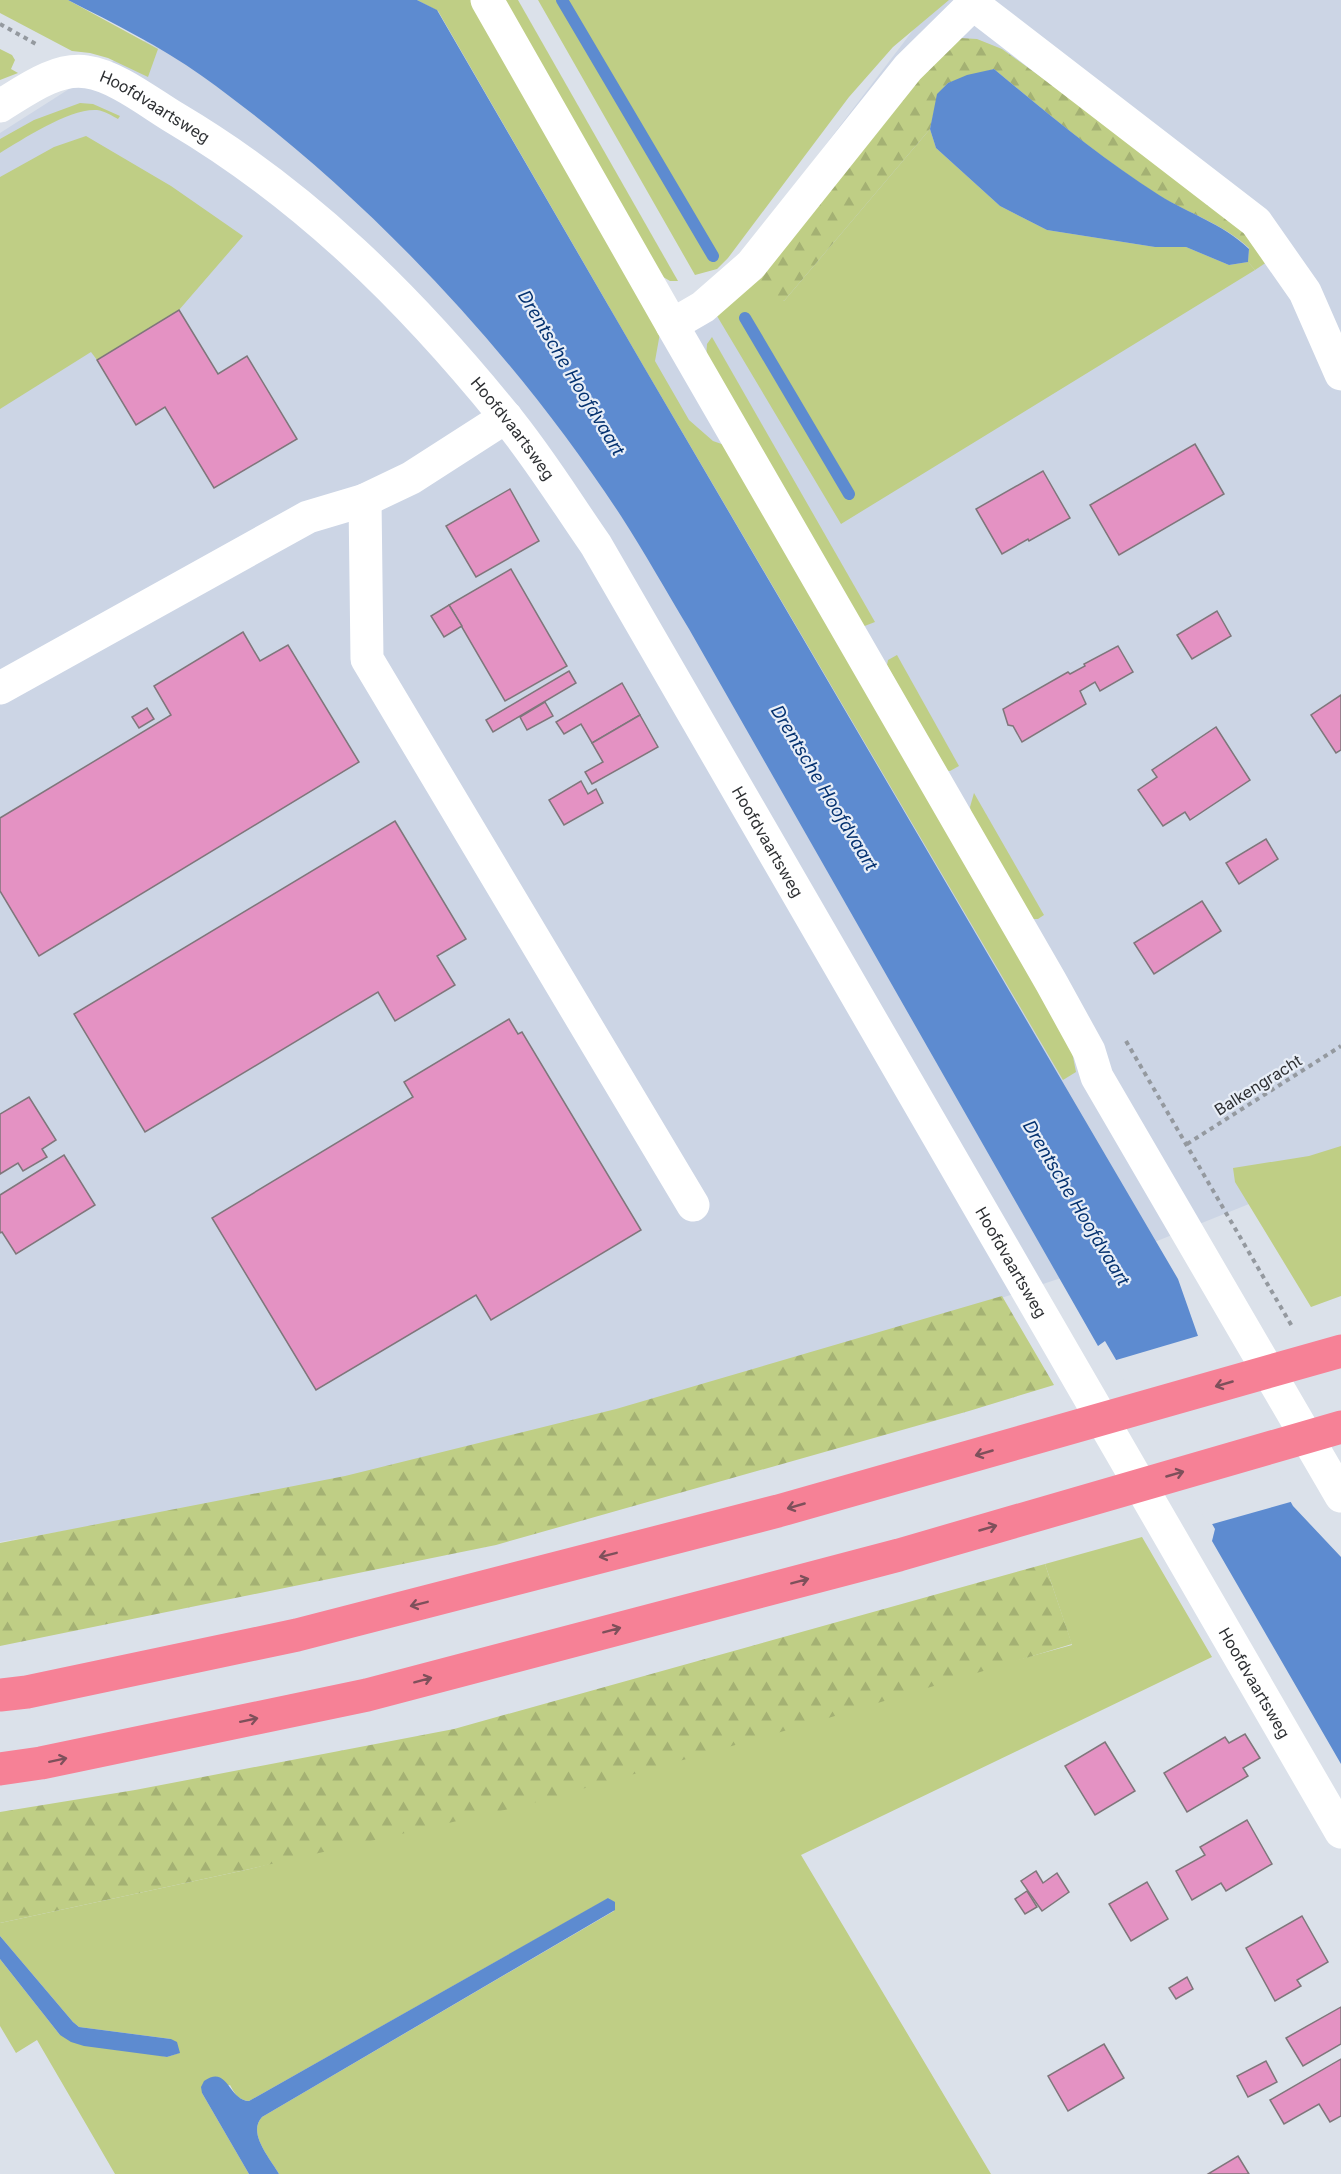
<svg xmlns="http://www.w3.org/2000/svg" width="1341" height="2174" font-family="Inter,sans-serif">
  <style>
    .built { fill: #ccd5e5 }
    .grass { fill: #bfce85 }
    .forest { fill: url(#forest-firs) }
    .water { fill: #5d8bd0 }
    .pier { fill: #dbe1ea }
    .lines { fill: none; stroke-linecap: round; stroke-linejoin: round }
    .stream { stroke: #5d8bd0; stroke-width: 12 }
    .building { fill: #e492c3; stroke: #7f767b; stroke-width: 1.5 }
    .path { stroke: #94999f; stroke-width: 4; stroke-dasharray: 4.5 4.5; stroke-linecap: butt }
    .minor { stroke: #fff; stroke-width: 33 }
    .highway { stroke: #f68196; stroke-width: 33 }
    .oneway { stroke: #7e505b }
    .labels { text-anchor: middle; stroke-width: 4.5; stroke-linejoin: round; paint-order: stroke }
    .street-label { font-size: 16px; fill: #2e3033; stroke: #e8eef7 }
    .water-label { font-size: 18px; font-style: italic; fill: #053270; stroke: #e8eef7 }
  </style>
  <defs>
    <pattern id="forest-firs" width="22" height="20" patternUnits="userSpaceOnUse" patternTransform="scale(1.5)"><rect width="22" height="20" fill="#bfce85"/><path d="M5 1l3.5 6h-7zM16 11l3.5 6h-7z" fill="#a4b173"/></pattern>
  </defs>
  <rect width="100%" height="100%" fill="#dbe1ea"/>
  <!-- built -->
  <path class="built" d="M936,0H1341V1167L1085,1270L558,1446L0,1542V133L168,26L474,308L702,307Z"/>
  <!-- grass -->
  <g class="grass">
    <path d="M0,0H68L158,49L148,77L108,58L90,53L72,51L0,13Z"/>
    <path d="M417,0H471L660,333L655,361L689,420L713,441L733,448L1070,1042L1076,1072L1063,1080L644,367L438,11Z"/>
    <path d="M500,0H518L678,281H670L658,274Z"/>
    <path d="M538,0H949L893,47L849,97L728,258L717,269L695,275Z"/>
    <path d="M0,49L12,55L15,60L11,69L18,73L0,80Z"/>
    <path d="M80,103L93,104L120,116L118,119C112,116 105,111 97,110C70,108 23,139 0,153V139L34,120Z"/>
    <path d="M930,129L936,148L1000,206L1047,230L1155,247H1186L1229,265L1248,262L1255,270L841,524L717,316L756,277L784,301Z"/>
    <path d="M86,136L171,186L243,236L179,310L97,360L91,352L0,409V177L54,147Z"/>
    <path d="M712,337L875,622L862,627L706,358L707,344Z"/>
    <path d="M897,655L959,766L950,771L944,770L887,665L888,660Z"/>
    <path d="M974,793L1044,915L1038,919H1031L971,813L970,807Z"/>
    <path d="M1341,1146V1296L1311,1307L1235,1182L1233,1168L1309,1156Z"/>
    <path d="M1142,1537L1212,1657L801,1855L991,2174H279C270,2158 247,2133 262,2117L614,1911L609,1898L249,2101C238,2100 235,2094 230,2085L202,2093L249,2174H115L37,2040L16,2053L0,2026V1959L60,2035L167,2057L179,2053L171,2039L79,2027L73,2022L0,1936V1923L250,1869L1072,1645L1045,1564Z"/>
  </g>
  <!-- forest -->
  <g class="forest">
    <path d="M960,38L977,39L1002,49L1224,209L1270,260L1255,270L1248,262L1249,248C1222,223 1189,214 1158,195C1101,158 1047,113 994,69L948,83L938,94L930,129L784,301L763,289L756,277L943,49Z"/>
    <path d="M1002,1296L1054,1385L969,1411L496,1545L0,1646V1543L345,1476L616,1409Z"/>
    <path d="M1045,1564L1072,1644L805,1725L526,1805L250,1869L0,1923V1812L135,1790L454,1729Z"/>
  </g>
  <!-- water -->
  <g class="water">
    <path d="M68,0H417L437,10L644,367L1178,1279L1198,1336L1293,1506L1341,1557V1764L1212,1541L1215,1529L1105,1341L1098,1346L689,629C666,591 645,553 621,516C512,350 364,192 202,76C160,46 113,23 68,0Z"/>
    <path d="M994,69C1047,113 1101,158 1159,195C1189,214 1222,223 1249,249L1248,262L1229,265L1186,247H1155L1047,230L1000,206L936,148L930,129L937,94L948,83L967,75Z"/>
    <path d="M608,1898L615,1902V1910L262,2117C247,2133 270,2158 279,2174H249L202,2093L201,2087L204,2081C228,2064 228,2100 249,2101Z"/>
    <path d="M0,1936L73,2022L79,2027L171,2039L177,2042L180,2053L167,2057L84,2046L71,2042L60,2035L0,1959Z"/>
  </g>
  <!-- pier -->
  <path class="pier" d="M1201,1335L1294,1501L1209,1525L1113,1361Z"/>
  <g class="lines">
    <!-- stream -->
    <g class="stream">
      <path d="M562,0L713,256"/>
      <path d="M745,318L849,494"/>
    </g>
  </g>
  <!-- building -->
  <g class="building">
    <path d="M179,310L218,374L247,356L297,439L214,488L165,407L136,425L97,360Z"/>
    <path d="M1195,444L1224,494L1119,555L1090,505Z"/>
    <path d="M1043,471L1070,518L1029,541L1028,539L1002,554L976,509Z"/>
    <path d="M510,489L539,541L476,577L446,526Z"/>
    <path d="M511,569L567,666L505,701L449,605Z"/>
    <path d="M449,605L462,626L444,637L431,616Z"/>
    <path d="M1217,611L1231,636L1192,659L1177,635Z"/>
    <path d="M243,632L260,661L288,645L359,762L39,956L0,891V818L171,715L154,686Z"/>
    <path d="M1118,646L1133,672L1100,691L1095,682L1080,691L1086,704L1022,742L1013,726L1008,725L1003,709L1068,672L1070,674L1085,666L1084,664Z"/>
    <path d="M569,671L576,683L493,732L486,720Z"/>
    <path d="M622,683L640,715L592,743L581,724L564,734L556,722Z"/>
    <path d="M1341,695V750L1336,753L1311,715Z"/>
    <path d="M545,702L553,716L527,730L520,717Z"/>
    <path d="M147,708L154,719L139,728L132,717Z"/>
    <path d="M640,715L658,747L592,784L585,772L603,762L592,743Z"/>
    <path d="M1216,727L1250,780L1190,820L1185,812L1163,826L1138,790L1157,777L1152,770Z"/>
    <path d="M581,781L588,794L596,789L603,803L564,825L549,800Z"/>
    <path d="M395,821L466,939L437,956L455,985L395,1021L378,992L145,1132L74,1014Z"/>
    <path d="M1266,839L1278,859L1239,884L1226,863Z"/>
    <path d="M1202,901L1221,931L1154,974L1134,943Z"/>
    <path d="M509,1019L518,1034L522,1032L641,1230L491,1320L476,1295L316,1390L212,1218L413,1097L404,1082Z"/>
    <path d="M29,1097L56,1140L42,1149L47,1157L23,1171L18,1163L0,1174V1114Z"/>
    <path d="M64,1155L95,1205L16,1254L2,1232L0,1233V1195Z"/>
    <path d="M1245,1734L1260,1758L1243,1768L1248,1776L1187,1812L1164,1773L1225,1737L1229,1743Z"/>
    <path d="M1105,1742L1135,1791L1095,1815L1065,1766Z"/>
    <path d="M1247,1820L1272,1864L1226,1891L1221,1883L1192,1900L1176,1871L1205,1855L1200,1847Z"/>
    <path d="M1036,1871L1043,1883L1057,1873L1069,1892L1042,1911L1021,1881Z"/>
    <path d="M1147,1882L1168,1919L1131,1941L1109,1904Z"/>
    <path d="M1027,1891L1037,1907L1025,1914L1015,1899Z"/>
    <path d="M1302,1916L1328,1962L1297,1980L1301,1986L1275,2001L1246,1948Z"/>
    <path d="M1187,1977L1193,1989L1176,1999L1169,1988Z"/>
    <path d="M1341,2007V2044L1303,2066L1286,2038Z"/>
    <path d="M1104,2044L1124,2078L1068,2111L1048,2076Z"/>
    <path d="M1341,2059V2116L1330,2122L1319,2104L1284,2124L1270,2100Z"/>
    <path d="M1266,2061L1277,2082L1248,2097L1237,2076Z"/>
    <path d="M1238,2156L1249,2174H1208Z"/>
  </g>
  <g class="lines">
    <!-- path -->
    <g class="path">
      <path d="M0,24L36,44"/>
      <path d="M1126,1041L1293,1328"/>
      <path d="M1187,1144L1341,1046"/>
    </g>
    <!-- minor -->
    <g class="minor">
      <path d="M487,0L672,325L1051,982L1089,1051L1097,1077L1341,1496"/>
      <path d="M973,4L1256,222L1305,292L1341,374"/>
      <path id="s1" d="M0,106C25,91 56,67 87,72C116,76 150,103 175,118C305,195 410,299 504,415C538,456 566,502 596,545L1341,1832"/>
      <path d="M672,325L703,307L751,265L908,68L977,0"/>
      <path d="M365,500L367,659L693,1205"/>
      <path d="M0,688L308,517L365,500L411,478L506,417"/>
    </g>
    <!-- highway -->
    <g class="highway">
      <path d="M0,1695L27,1692L297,1635L778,1511L1341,1351"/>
      <path d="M0,1769L41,1763L367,1695L899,1555L1341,1427"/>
    </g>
  </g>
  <!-- one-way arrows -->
  <defs><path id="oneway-shaft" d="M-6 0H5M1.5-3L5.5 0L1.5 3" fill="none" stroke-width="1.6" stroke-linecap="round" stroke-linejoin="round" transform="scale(1.5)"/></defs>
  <g class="oneway">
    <use href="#oneway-shaft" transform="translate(1224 1384) rotate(164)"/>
    <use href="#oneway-shaft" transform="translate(984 1453) rotate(164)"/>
    <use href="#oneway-shaft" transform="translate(1175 1474) rotate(-16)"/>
    <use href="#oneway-shaft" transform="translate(796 1506) rotate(164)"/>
    <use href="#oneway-shaft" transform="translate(988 1528) rotate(-16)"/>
    <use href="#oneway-shaft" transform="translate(608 1555) rotate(166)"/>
    <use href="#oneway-shaft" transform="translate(800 1581) rotate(-15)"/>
    <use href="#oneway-shaft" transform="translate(419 1604) rotate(166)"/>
    <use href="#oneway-shaft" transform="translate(612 1630) rotate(-15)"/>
    <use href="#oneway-shaft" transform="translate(423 1680) rotate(-15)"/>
    <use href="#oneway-shaft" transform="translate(249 1720) rotate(-12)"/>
    <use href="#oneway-shaft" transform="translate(58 1760) rotate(-12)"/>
  </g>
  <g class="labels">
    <!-- street labels -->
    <g class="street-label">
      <text dy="6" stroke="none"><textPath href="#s1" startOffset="172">Hoofdvaartsweg</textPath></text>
      <text dy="6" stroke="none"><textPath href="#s1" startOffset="657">Hoofdvaartsweg</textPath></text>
      <text dy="6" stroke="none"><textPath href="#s1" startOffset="1143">Hoofdvaartsweg</textPath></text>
      <text transform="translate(1258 1085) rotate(-32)" y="6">Balkengracht</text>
      <text dy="6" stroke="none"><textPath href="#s1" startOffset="1629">Hoofdvaartsweg</textPath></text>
      <text dy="6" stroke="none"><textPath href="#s1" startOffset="2115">Hoofdvaartsweg</textPath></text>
    </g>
    <!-- water labels -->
    <g class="water-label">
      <text transform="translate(571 373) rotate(59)" y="6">Drentsche Hoofdvaart</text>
      <text transform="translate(824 788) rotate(59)" y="6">Drentsche Hoofdvaart</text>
      <text transform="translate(1076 1203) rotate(59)" y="6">Drentsche Hoofdvaart</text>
    </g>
  </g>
</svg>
